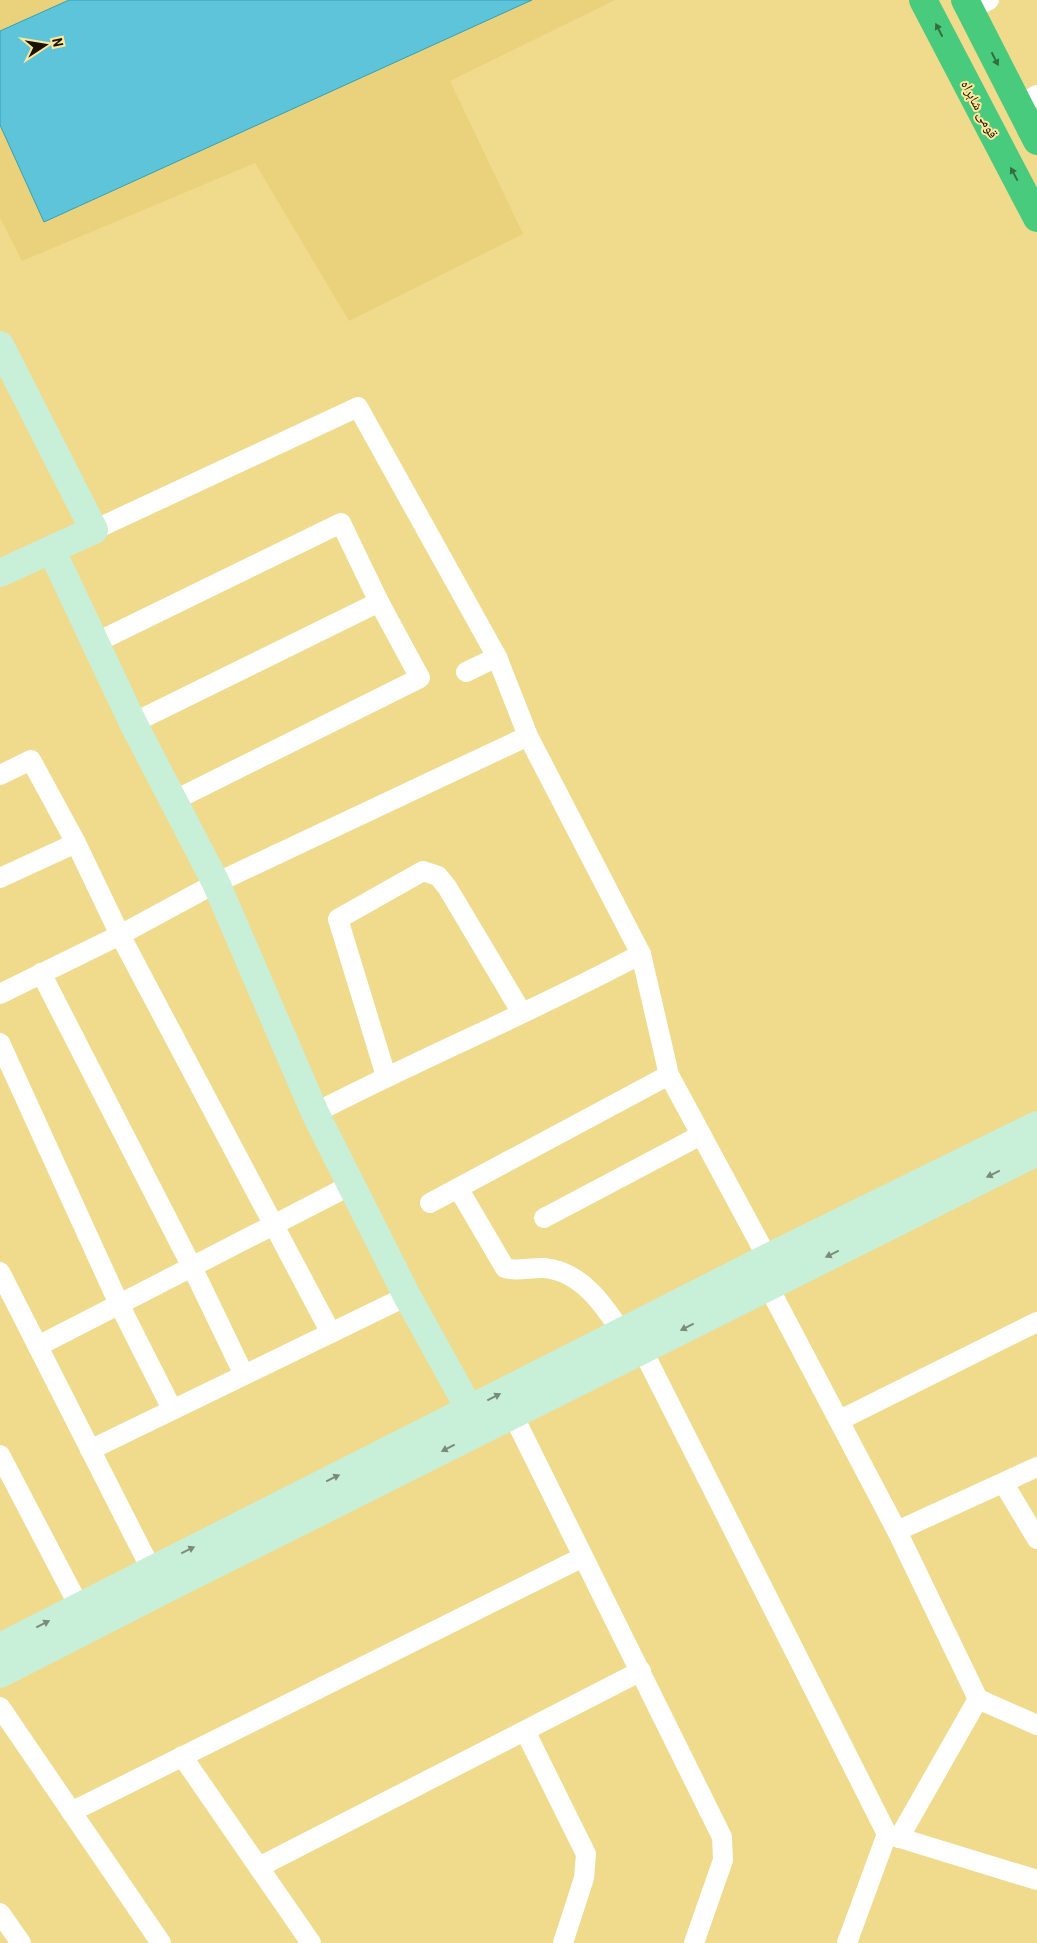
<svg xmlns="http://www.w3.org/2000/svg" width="1037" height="1943" font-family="'Roboto Condensed','Noto Naskh Arabic',sans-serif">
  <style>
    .built { fill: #ead17b }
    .building { fill: #5dc4da; stroke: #34a1b6 }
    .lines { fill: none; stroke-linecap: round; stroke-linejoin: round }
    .street { stroke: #fff; stroke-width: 20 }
    .secondary { stroke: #c8efd8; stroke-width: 28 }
    .highway { stroke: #49cb7e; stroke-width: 28 }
    .oneway { fill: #326f3f }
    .oneway2 { fill: #7a8c77 }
    .labels { text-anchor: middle; stroke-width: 4; stroke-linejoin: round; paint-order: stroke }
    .street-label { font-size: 14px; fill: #1a1300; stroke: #fee799 }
  </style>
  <rect width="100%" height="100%" fill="#f0da8c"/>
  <!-- built -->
  <path class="built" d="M0,0H615L450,81L523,234L349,321L255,163L22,261L0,218Z"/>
  <!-- building -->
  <path class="building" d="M69,0H532L44,222L0,125V31Z"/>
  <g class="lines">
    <!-- street -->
    <g class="street">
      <path d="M970,10L989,0"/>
      <path d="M1019,105L1037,95"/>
      <path d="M94,530L358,407L497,657L528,736L641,954L669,1075L774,1270"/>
      <path d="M95,643L341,523L379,602"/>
      <path d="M466,672L497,657"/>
      <path d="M133,723L379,602L420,678L173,801"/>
      <path d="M0,775L31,760L76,843L120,935L331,1333"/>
      <path d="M0,878L76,843"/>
      <path d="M41,973L192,1267L244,1375"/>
      <path d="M0,994L120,935L216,883L528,736"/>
      <path d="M0,1043L119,1304L172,1409"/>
      <path d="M386,1076L338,919L423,871L438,876L447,887L522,1013"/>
      <path d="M315,1113C423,1057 535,1011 641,954"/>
      <path d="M458,1188L505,1268C517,1272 531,1267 544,1268C584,1271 608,1311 628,1342"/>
      <path d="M430,1203L669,1075"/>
      <path d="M544,1218L701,1135"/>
      <path d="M0,1272L151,1569"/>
      <path d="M768,1286L897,1531L978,1699L1037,1725"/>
      <path d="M38,1346L351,1185"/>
      <path d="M642,1349L887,1834"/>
      <path d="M513,1415L722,1837L723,1860L694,1943"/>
      <path d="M840,1420L1037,1322"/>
      <path d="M90,1450L407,1296"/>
      <path d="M0,1455L79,1606"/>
      <path d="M1004,1484L1037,1539"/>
      <path d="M897,1531L1037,1467"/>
      <path d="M0,1707L161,1943"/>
      <path d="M525,1731L586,1854L584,1878L563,1943"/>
      <path d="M182,1756L311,1943"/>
      <path d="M71,1812L583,1557"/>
      <path d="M899,1838L978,1699"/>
      <path d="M259,1867L641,1671"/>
      <path d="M0,1913L21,1943"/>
      <path d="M847,1943L887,1834L1037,1880"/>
    </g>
    <!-- secondary -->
    <g class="secondary">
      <path d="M0,345L94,530L0,573"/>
      <path d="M52,551L133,723L216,883L315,1113L407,1296L470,1410"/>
      <path d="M0,1647L767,1258L1037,1125"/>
      <path d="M0,1674L164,1590L1037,1152"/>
    </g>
    <!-- highway -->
    <g class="highway">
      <path d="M923,0L1037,218"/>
      <path d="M965,0L1037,141"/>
    </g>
  </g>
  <!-- one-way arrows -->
  <defs><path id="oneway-solid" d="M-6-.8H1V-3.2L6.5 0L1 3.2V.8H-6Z" transform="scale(1.25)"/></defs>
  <g class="oneway">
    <use href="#oneway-solid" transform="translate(939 30) rotate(-117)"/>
    <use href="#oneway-solid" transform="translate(995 59) rotate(63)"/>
    <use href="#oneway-solid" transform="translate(1014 174) rotate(-118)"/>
  </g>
  <g class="oneway2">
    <use href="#oneway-solid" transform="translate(993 1174) rotate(154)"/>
    <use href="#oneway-solid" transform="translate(832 1254) rotate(154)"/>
    <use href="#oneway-solid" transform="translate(687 1327) rotate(153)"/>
    <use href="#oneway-solid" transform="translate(494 1397) rotate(-27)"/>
    <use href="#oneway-solid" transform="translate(448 1448) rotate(153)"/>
    <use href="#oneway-solid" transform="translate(333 1478) rotate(-26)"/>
    <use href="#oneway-solid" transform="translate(188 1550) rotate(-26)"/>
    <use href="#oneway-solid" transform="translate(43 1624) rotate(-27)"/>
  </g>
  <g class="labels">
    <!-- street labels -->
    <g class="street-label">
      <text transform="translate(980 109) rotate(62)" y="5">قومی شاہراہ</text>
    </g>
  </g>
  <!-- north arrow -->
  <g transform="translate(45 45) rotate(78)" stroke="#fee799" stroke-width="4" paint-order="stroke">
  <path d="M0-4L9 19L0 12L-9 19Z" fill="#1a1300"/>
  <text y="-8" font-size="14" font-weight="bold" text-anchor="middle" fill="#1a1300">N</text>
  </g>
</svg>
